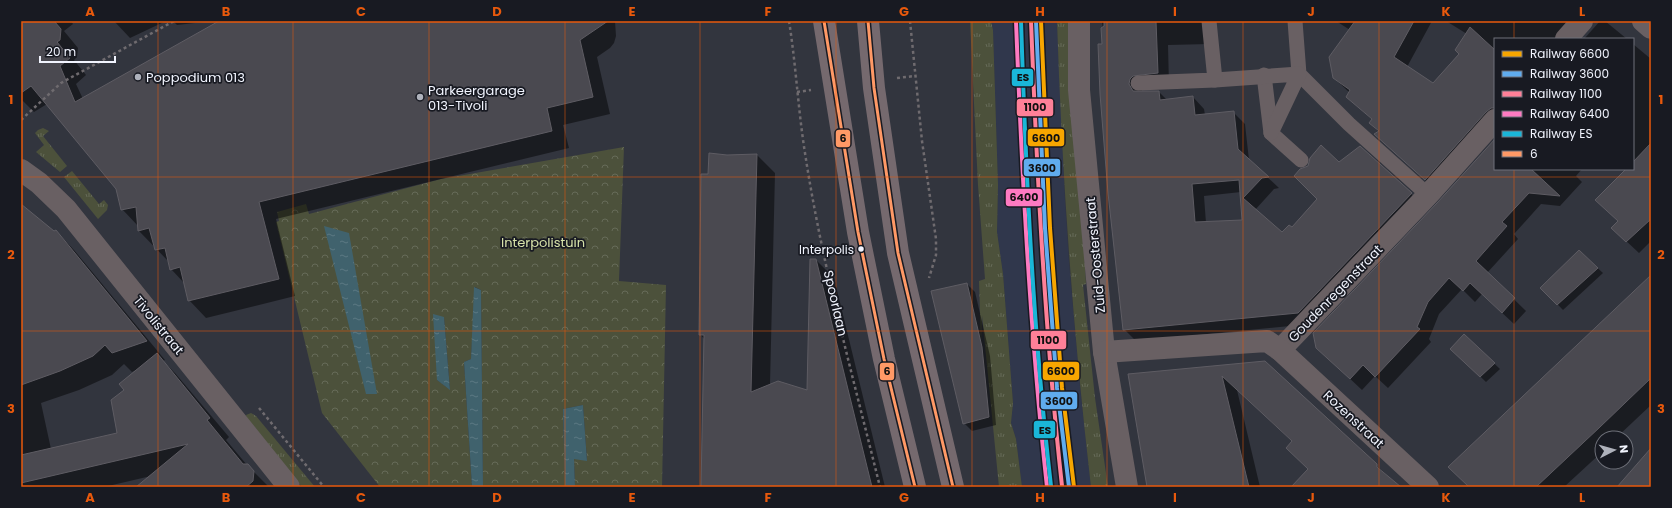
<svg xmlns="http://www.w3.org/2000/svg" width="1672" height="508" font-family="Poppins,sans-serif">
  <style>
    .built { fill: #30374c }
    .grass { fill: url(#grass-tufts) }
    .forest { fill: url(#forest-crowns); fill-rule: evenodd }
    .water { fill: url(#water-ripples) }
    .shadow { fill: #0007; fill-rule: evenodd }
    .building { fill: #4a4950; stroke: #5e5c63; fill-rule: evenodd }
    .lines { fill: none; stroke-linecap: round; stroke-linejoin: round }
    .path { stroke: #6f6b6f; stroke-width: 2.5; stroke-dasharray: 3 3; stroke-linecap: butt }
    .lane { stroke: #696063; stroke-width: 15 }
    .street { stroke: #696063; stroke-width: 22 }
    .secondary { stroke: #75696e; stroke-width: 22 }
    .bus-1-casing { stroke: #181a22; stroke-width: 6 }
    .bus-1 { stroke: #f96; stroke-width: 3 }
    .rail-1-casing { stroke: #181a22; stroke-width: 7 }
    .rail-2-casing { stroke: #181a22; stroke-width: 7 }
    .rail-3-casing { stroke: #181a22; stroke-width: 7 }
    .rail-4-casing { stroke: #181a22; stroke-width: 7 }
    .rail-5-casing { stroke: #181a22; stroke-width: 7 }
    .rail-1 { stroke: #f7a600; stroke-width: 4 }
    .rail-2 { stroke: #60acee; stroke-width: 4 }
    .rail-3 { stroke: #ff8098; stroke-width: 4 }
    .rail-4 { stroke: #fe7ac1; stroke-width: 4 }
    .rail-5 { stroke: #1ab6d8; stroke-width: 4 }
    .grid { fill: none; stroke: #e8590c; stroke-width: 1; stroke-opacity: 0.55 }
    .poi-dot { fill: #aeb1bb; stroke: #181a22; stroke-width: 1.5 }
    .bus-dot { fill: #f1f4fe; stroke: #181a22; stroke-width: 1.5 }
    .labels { text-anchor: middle; stroke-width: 3.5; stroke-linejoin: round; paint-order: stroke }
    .bus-label { font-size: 12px; fill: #f1f4fe; stroke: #181a22; text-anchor: end }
    .poi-label { font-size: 13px; fill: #f1f4fe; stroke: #181a22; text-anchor: start }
    .park-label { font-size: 13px; fill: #d7e2a9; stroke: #181a22 }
    .street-label { font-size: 13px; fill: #f1f4fe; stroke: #181a22 }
    .line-badge { stroke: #181a22; stroke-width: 1.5 }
    .pale-badge-label { font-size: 11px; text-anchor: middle; font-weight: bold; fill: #111 }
    .neatline { fill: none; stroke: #e8590c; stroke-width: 1.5 }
    .grid-label { font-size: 13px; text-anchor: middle; font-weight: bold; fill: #e8590c }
  </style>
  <defs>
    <pattern id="grass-tufts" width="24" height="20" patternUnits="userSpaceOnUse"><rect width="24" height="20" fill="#4c513b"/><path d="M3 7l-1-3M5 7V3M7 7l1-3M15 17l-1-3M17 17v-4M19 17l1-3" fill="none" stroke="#666b58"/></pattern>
    <pattern id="forest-crowns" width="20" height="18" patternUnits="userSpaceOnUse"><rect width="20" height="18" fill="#4c513b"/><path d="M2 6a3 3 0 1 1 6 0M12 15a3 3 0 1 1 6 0" fill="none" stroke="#666b58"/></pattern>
    <pattern id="water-ripples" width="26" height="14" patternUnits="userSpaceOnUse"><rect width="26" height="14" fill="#40626d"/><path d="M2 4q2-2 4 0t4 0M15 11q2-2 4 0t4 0" fill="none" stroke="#5c7983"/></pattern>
  </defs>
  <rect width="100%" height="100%" fill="#32353e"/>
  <!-- built -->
  <path class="built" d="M991,21H1057L1065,200L1069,262L1080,386L1091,487H1022L1016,439L1011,423L1013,403L1003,274L997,232L998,185L993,30Z"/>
  <!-- grass -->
  <g class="grass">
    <path d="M970,21H991L993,30L998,185L997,232L1003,274L1013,403L1011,423L1016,439L1022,487H999L982,315L981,343L979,281L985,279L978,185Z"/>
    <path d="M1057,21H1072L1086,284L1083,285L1095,398L1108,487H1091C1073,332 1062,177 1057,21Z"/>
    <path d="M43,128L49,131L43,136L67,166L60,172L36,152L44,145L35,133L38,130Z"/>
    <path d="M72,171L99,204L104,200L108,205L107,210L98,219L64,177Z"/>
    <path d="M251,413L256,416L315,487H302L247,419L246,415Z"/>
  </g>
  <!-- forest -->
  <path class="forest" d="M624,147L619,281L666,285L662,487H575L574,458L587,460L583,405L563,409L565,487H483L481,290L475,287L471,359L464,362L472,487H380L322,413L276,222L279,221L277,212L306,204L309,214L441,179ZM444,317L450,389H449L437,380Z"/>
  <!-- water -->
  <g class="water">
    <path d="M324,226L349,233L377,394H366Z"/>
    <path d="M474,287L481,290L483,487H472L464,362L471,359Z"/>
    <path d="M433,314L444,317L450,390L437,380Z"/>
    <path d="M583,405L587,461L574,459L575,487H565L563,409Z"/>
  </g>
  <!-- shadow -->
  <g class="shadow">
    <path d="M21,21H71L73,24L64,31L78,48L77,57L74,60L86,75L76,84L83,99L221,21H615L616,36L614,43L610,48L597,57L610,114L563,125L569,148L276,219L295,296L206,318L189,300L185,284L171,269L170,263L139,231V227L122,209L117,189L47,104L34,112L21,99Z"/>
    <path d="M114,21H166L130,38Z"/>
    <path d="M173,21H213L177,25Z"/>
    <path d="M1102,21H1209L1210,44L1168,45L1169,85L1142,90L1141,93L1159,92L1167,100L1193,97L1204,109L1205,115L1233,112L1245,124L1249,160L1279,188L1274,189L1255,210L1283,234L1292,229L1318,199L1338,164L1360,147L1423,205L1310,324L1136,341L1124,329ZM1241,192L1243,221L1206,223L1204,196Z"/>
    <path d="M1336,21H1432L1407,67L1433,85L1460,54L1467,34L1446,21H1587L1571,39H1495V126L1437,191L1376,135L1379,132L1371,123L1373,120L1347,97L1350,93L1334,78L1350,30Z"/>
    <path d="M1600,21H1605L1627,39H1584Z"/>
    <path d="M1633,44L1651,59V241L1639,253L1624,239L1618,221L1627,169H1633Z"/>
    <path d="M1495,140V169H1582L1576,176L1582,182L1560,206L1541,204L1514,234L1518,239L1487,273L1526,311L1514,324L1482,294L1475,302L1462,289L1439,314L1429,339L1431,342L1388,388L1375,376L1362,390L1329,359L1438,204Z"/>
    <path d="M757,155L775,173L770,385L808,391L816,260L834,278L885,487H702L705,340L700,334L709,175L727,156Z"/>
    <path d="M21,206L54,233L56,231L74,250L165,360L163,361L175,373L229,437L226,440L247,465L269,487H137L151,476L104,487H21ZM124,364L132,372L138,369L125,390L118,433L51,449L41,403L79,390L112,375Z"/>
    <path d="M1579,251L1603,273L1563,310L1542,288Z"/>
    <path d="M1651,277V405L1616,438H1602V452L1564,487H1469Z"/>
    <path d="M967,284L975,292L990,356L996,425L972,431L964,423Z"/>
    <path d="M1464,335L1500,369L1486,382L1457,354Z"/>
    <path d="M1265,362L1391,479L1401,487H1292L1309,469L1293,442L1237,390L1260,487H1148L1129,375Z"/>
  </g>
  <!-- building -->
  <g class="building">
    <path d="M21,21H54L61,29L60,40L57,42L70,58L60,66L75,102L219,21H608L580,40L593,97L547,108L552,131L259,202L279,279L188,301L180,267L170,270L165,248L155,250L149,228L138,231L136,207L121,210L116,189L31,86L21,93Z"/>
    <path d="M1104,21H1156L1158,73L1133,76L1130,79L1129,84L1133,91H1159L1160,100L1193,96L1195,115L1234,111L1238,149L1269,177L1262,178L1243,198L1282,232L1289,225L1292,227L1317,199L1294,176L1300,169L1308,166L1310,158L1321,145L1339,162L1360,146L1412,193L1298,313L1123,330L1108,193L1100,94L1098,44H1102L1101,28L1104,26ZM1239,180L1242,220L1195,222L1192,184Z"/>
    <path d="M1355,21H1414L1394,57L1433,83L1459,54L1455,50L1470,27L1495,50V108H1491L1486,112L1425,180L1374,134L1379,131L1369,123L1372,119L1346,97L1350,90L1333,78L1329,57Z"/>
    <path d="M1495,139V169H1531L1560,196L1529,193L1502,222L1507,226L1476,261L1515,298L1502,313L1470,283L1463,291L1449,278L1428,302L1417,327L1420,329L1375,377L1363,365L1350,379L1316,348L1313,333L1437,203Z"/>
    <path d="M1651,143V219L1626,242L1611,228L1618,221L1595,200L1626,169H1633V162Z"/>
    <path d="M709,153L727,155L757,154L751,392L778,381L807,390L810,259H816L872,487H701L704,335H699L701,174H708Z"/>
    <path d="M21,204L54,231L56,230L147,341L112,353L105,345L93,356L60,371L21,385Z"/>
    <path d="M1579,250L1598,268L1557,305L1540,288Z"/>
    <path d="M1651,275V378L1600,427L1536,487H1469L1448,467Z"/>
    <path d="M967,283L982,347L989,417L963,424L931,291Z"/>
    <path d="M1464,334L1495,363L1480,377L1450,349Z"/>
    <path d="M157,353L210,418L207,420L243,464H248L254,471L253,481L246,487H136L188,444L21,483V455L117,433L111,400L124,390L119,384Z"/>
    <path d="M1265,361L1377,464V467L1401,487H1291L1308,469L1286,448L1292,441L1222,376L1249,487H1147L1128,374Z"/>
    <path d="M1651,448V487H1617Z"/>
  </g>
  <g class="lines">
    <!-- path -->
    <g class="path">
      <path d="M789,21C796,65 798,109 805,153C822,265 853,377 880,487"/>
      <path d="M910,21L922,141L936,239V255L929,278"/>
      <path d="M897,78L915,76"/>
      <path d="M797,92L811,90"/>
      <path d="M21,120L61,83L174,21"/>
      <path d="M259,408L324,487"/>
    </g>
    <!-- lane -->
    <g class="lane">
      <path d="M1295,21L1299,74L1349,124L1428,195"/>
      <path d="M1264,75L1271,133L1301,160"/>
      <path d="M1215,80L1299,74L1271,133"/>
      <path d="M1138,83L1215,80L1209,21"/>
    </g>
    <!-- street -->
    <g class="street">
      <path d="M1079,21V90L1104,352L1127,487"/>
      <path d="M1643,21L1651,28"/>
      <path d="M1566,39L1582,21"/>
      <path d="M21,170L39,183L66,209L289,487"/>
      <path d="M1280,350L1428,195L1495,120"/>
      <path d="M1104,352L1267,341L1280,350L1428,487"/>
    </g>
    <!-- secondary -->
    <g class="secondary">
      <path d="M824,21L858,232L884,359L915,487"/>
      <path d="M868,21L874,88L898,253L953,487"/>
    </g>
    <defs>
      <g id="bus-1">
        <path d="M824,21L858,232L884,359L915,487"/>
        <path d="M868,21L874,88L898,253L953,487"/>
      </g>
    </defs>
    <!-- bus-1 casing -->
    <use href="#bus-1" class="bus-1-casing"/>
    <!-- bus-1 -->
    <use href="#bus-1" class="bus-1"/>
    <defs>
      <path id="rail-1" d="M1041,21L1050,228L1062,388L1074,487"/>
      <path id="rail-2" d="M1036,21L1045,228L1057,388L1069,487"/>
      <path id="rail-3" d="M1031,21C1037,177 1045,332 1062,486"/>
      <path id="rail-4" d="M1016,21C1022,177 1030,332 1047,487"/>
      <path id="rail-5" d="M1021,21C1026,176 1033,331 1051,486"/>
    </defs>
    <!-- rail-1 casing -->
    <use href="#rail-1" class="rail-1-casing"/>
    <!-- rail-2 casing -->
    <use href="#rail-2" class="rail-2-casing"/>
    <!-- rail-3 casing -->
    <use href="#rail-3" class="rail-3-casing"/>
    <!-- rail-4 casing -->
    <use href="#rail-4" class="rail-4-casing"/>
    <!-- rail-5 casing -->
    <use href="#rail-5" class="rail-5-casing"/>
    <!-- rail-1 -->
    <use href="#rail-1" class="rail-1"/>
    <!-- rail-2 -->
    <use href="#rail-2" class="rail-2"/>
    <!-- rail-3 -->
    <use href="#rail-3" class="rail-3"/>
    <!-- rail-4 -->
    <use href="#rail-4" class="rail-4"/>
    <!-- rail-5 -->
    <use href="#rail-5" class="rail-5"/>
  </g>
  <!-- grid -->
  <path class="grid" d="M158,21V487M293,21V487M429,21V487M565,21V487M700,21V487M836,21V487M972,21V487M1107,21V487M1243,21V487M1379,21V487M1514,21V39M1514,169V487M21,177H1651M21,331H1651"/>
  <!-- markers -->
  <g class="poi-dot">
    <circle cx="138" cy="77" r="4"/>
    <circle cx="420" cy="97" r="4"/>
  </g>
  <circle class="bus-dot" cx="861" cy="249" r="3.5"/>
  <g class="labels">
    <!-- bus labels -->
    <g class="bus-label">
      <text x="854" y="254">Interpolis</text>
    </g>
    <!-- poi labels -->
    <g class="poi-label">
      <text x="146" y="82">Poppodium 013</text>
      <text x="428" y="95">Parkeergarage<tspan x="428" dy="15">013-Tivoli</tspan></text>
    </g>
    <!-- park labels -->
    <g class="park-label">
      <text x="543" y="247">Interpolistuin</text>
    </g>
    <!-- street labels -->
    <g class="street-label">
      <text transform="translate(1095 255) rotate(-95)" y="5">Zuid-Oosterstraat</text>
      <text transform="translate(1335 293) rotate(-46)" y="5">Goudenregenstraat</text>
      <text transform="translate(836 303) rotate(77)" y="5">Spoorlaan</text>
      <text transform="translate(159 325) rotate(51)" y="5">Tivolistraat</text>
      <text transform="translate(1354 419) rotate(43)" y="5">Rozenstraat</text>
    </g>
  </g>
  <g class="line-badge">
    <rect x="1011" y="68" width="23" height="19" rx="4" fill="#1ab6d8"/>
    <rect x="1016" y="98" width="38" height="19" rx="4" fill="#ff8098"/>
    <rect x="1027" y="128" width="38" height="19" rx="4" fill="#f7a600"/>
    <rect x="835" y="129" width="16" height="19" rx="4" fill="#f96"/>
    <rect x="1023" y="158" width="38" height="19" rx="4" fill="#60acee"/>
    <rect x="1005" y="188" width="38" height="19" rx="4" fill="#fe7ac1"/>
    <rect x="1030" y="330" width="37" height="20" rx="4" fill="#ff8098"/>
    <rect x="1042" y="361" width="38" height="20" rx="4" fill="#f7a600"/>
    <rect x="879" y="362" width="16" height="19" rx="4" fill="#f96"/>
    <rect x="1040" y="391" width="38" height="19" rx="4" fill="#60acee"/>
    <rect x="1033" y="420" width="23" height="19" rx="4" fill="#1ab6d8"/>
  </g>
  <g class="pale-badge-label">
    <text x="1023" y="81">ES</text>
    <text x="1035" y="111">1100</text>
    <text x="1046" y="142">6600</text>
    <text x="843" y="142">6</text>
    <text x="1042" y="172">3600</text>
    <text x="1024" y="201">6400</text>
    <text x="1048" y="344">1100</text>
    <text x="1061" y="375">6600</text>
    <text x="887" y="375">6</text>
    <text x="1059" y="405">3600</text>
    <text x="1045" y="434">ES</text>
  </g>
  <!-- border -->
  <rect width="1672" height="508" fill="none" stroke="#181a22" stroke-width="44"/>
  <!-- legend -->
  <rect x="1494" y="38" width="140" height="132" fill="#181a22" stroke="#6f717a"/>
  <rect x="1502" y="51" width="20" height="6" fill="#f7a600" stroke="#6f717a"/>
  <text x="1530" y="58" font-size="12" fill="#f1f4fe">Railway 6600</text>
  <rect x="1502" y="71" width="20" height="6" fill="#60acee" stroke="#6f717a"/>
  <text x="1530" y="78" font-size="12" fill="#f1f4fe">Railway 3600</text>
  <rect x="1502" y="91" width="20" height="6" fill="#ff8098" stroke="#6f717a"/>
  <text x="1530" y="98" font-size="12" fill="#f1f4fe">Railway 1100</text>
  <rect x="1502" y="111" width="20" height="6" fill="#fe7ac1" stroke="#6f717a"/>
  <text x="1530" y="118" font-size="12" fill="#f1f4fe">Railway 6400</text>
  <rect x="1502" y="131" width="20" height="6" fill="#1ab6d8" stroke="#6f717a"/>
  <text x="1530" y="138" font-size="12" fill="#f1f4fe">Railway ES</text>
  <rect x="1502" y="151" width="20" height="6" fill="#ff9966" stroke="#6f717a"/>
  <text x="1530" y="158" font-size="12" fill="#f1f4fe">6</text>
  <!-- north arrow -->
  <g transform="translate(1614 450) rotate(84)"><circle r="19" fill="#181a22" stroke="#6f717a"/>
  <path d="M0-3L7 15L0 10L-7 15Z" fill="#aeb1bb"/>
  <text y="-6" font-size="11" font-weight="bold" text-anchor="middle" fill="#f1f4fe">N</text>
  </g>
  <!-- scale -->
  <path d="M40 56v6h75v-6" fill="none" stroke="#f1f4fe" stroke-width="2"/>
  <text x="46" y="56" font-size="12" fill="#f1f4fe" stroke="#181a22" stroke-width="3" paint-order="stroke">20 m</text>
  <rect x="22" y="22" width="1628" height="464" class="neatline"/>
  <g class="grid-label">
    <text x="90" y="16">A</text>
    <text x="226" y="16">B</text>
    <text x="361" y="16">C</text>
    <text x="497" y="16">D</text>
    <text x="632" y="16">E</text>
    <text x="768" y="16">F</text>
    <text x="904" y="16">G</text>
    <text x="1040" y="16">H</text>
    <text x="1175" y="16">I</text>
    <text x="1311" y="16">J</text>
    <text x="1446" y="16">K</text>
    <text x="1582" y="16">L</text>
    <text x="11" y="104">1</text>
    <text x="1661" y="104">1</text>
    <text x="11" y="259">2</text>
    <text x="1661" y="259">2</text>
    <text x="11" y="413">3</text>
    <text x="1661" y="413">3</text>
    <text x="90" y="502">A</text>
    <text x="226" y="502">B</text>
    <text x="361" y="502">C</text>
    <text x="497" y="502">D</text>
    <text x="632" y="502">E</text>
    <text x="768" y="502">F</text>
    <text x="904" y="502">G</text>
    <text x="1040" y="502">H</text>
    <text x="1175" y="502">I</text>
    <text x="1311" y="502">J</text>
    <text x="1446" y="502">K</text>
    <text x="1582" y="502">L</text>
  </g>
</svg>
